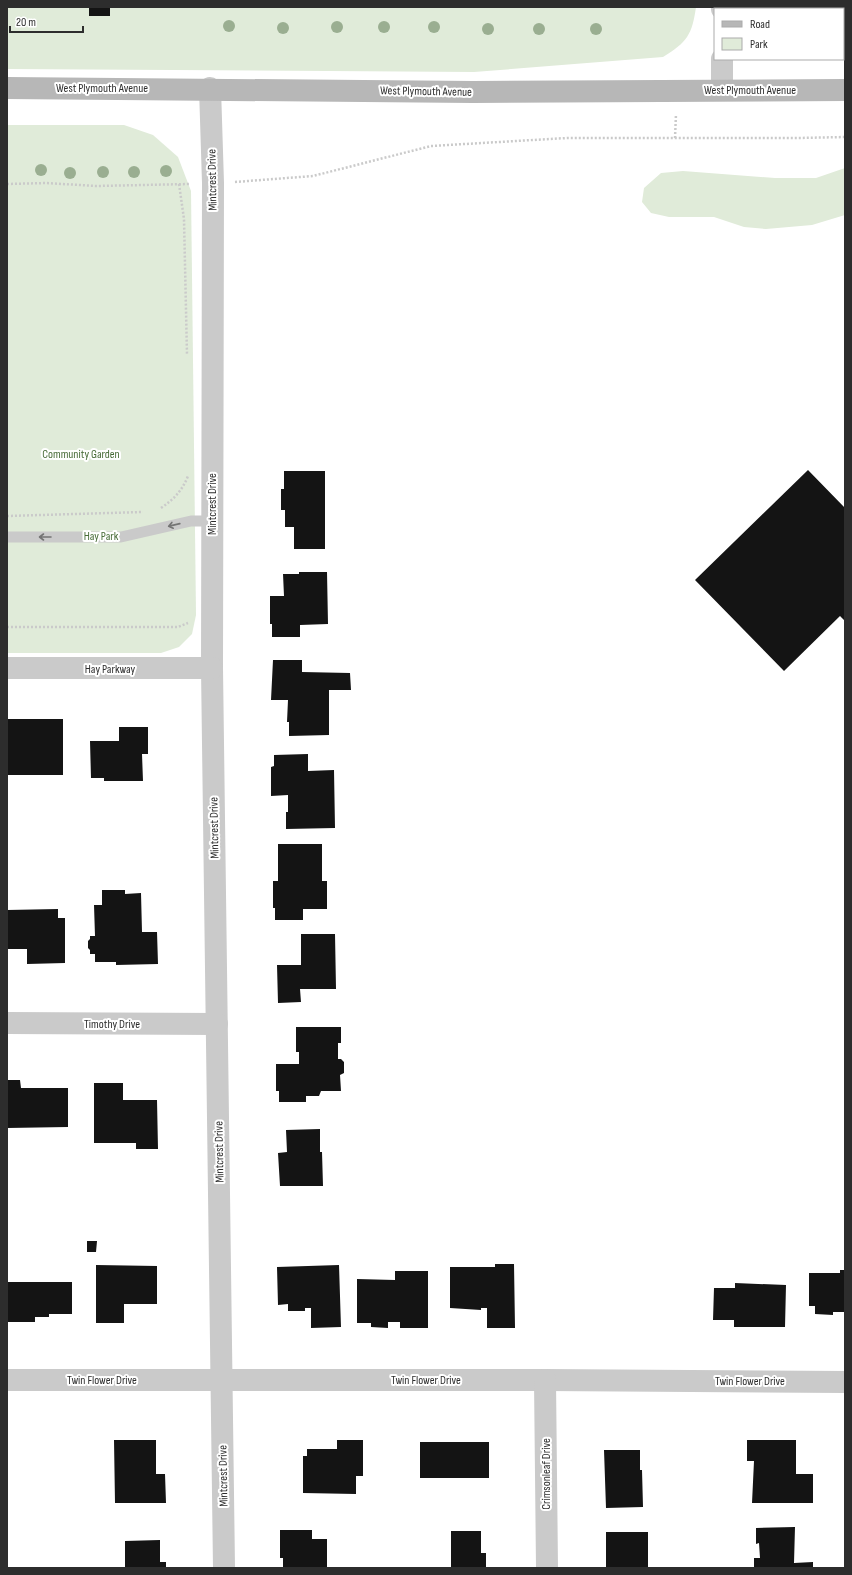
<svg xmlns="http://www.w3.org/2000/svg" width="852" height="1575" font-family="'Sofia Sans Condensed',sans-serif">
  <style>
    .green { fill: #e0ebd9 }
    .building { fill: #141414 }
    .lines { fill: none; stroke-linecap: round; stroke-linejoin: round }
    .path { stroke: #cacaca; stroke-width: 2.5; stroke-dasharray: 2 2; stroke-linecap: butt }
    .lane { stroke: #cacaca; stroke-width: 11 }
    .street { stroke: #cacaca; stroke-width: 22 }
    .secondary { stroke: #b7b7b7; stroke-width: 22 }
    .tree { fill: #9aae91 }
    .oneway { stroke: #747474 }
    .labels { text-anchor: middle; stroke-width: 4; stroke-linejoin: round; paint-order: stroke }
    .street-label { font-size: 12px; fill: #2d2d2d; stroke: #fff }
    .park-label { font-size: 12px; fill: #476b37; stroke: #fff }
  </style>
  <rect width="100%" height="100%" fill="#fff"/>
  <!-- green -->
  <g class="green">
    <path d="M7,7H696C692,35 687,42 663,57L474,72L7,69Z"/>
    <path d="M7,125H124L153,135L178,157L191,191L196,615L192,634L179,647L161,653H7Z"/>
    <path d="M845,168V215L812,225L766,229L744,227L714,217H669L651,213L642,202L644,188L661,173L683,171L775,178H816Z"/>
  </g>
  <!-- building -->
  <g class="building">
    <rect x="89" y="7" width="21" height="9"/>
    <path d="M808,470L845,508V621L840,616L784,671L695,580Z"/>
    <path d="M284,471H325V549H294V527H285V510H281V489H284Z"/>
    <path d="M299,572H327L328,624L300,625V637H272V624H270V596H284L283,574H299Z"/>
    <path d="M273,660H302V672L350,673L351,690H329V735L289,736V722H287L288,700H271Z"/>
    <rect x="7" y="719" width="56" height="56"/>
    <path d="M119,727H148V754H142L143,781H104V778H91L90,741H119Z"/>
    <path d="M308,754V771L334,770L335,828L286,829V812H288V795L271,796V767L274,766V755Z"/>
    <path d="M278,844H322V881H327V909H303V920H275V908H273V881H278Z"/>
    <path d="M102,890H125V894L141,893L142,932H157L158,964L116,965V962H95V954H90V950L88,948V941L90,939V936H95L94,905H102Z"/>
    <path d="M58,909V918H65V963L27,964V949H7V910Z"/>
    <path d="M301,934H335L336,989H300L301,1002L278,1003L277,965H301Z"/>
    <path d="M296,1027H341V1043H338V1059H341L344,1062V1073L340,1075L341,1091H321L319,1096H306V1102H279V1091H276V1064H299V1052H296Z"/>
    <path d="M7,1080H20L21,1088H68V1127L7,1128Z"/>
    <path d="M94,1083H123V1100H157L158,1149H136V1143H94Z"/>
    <path d="M320,1129V1152H322L323,1186H280L278,1153L287,1152L286,1130Z"/>
    <path d="M87,1241H97L96,1252H87Z"/>
    <path d="M495,1264H514L515,1328H487V1308H481V1310L450,1308V1267H495Z"/>
    <path d="M96,1265L157,1266V1304H124V1323H96Z"/>
    <path d="M339,1265L341,1327L311,1328V1308H305V1311H288V1304L278,1305L277,1267Z"/>
    <path d="M840,1270H845V1312H833V1315L815,1314V1306H809V1273H840Z"/>
    <path d="M395,1271H428V1328H400V1322H388V1328L371,1327V1323H357V1279L395,1280Z"/>
    <path d="M7,1282H72V1314H49V1317H35V1322H7Z"/>
    <path d="M735,1283L786,1285L785,1327H734V1320H713L714,1288H735Z"/>
    <path d="M114,1440H156V1474H165L166,1503H115Z"/>
    <path d="M337,1440H363V1476H356V1494L303,1493V1456H307V1449H337Z"/>
    <path d="M747,1440H796V1474H813V1503H752L754,1461H747Z"/>
    <rect x="420" y="1442" width="69" height="36"/>
    <path d="M604,1450H640V1470H642L643,1507L606,1508Z"/>
    <path d="M795,1527L794,1563L813,1562V1568H754V1558H760L759,1543L756,1544V1528Z"/>
    <path d="M280,1530H312V1539H327V1568H283V1558H280Z"/>
    <path d="M451,1531H481V1553H486V1568H451Z"/>
    <rect x="606" y="1532" width="42" height="36"/>
    <path d="M160,1540V1562H166V1568H125V1541Z"/>
  </g>
  <g class="lines">
    <!-- path -->
    <g class="path">
      <path d="M675,138L676,114"/>
      <path d="M235,182L313,176L431,146L567,138H797L845,137"/>
      <path d="M7,184L46,183L96,186L190,184"/>
      <path d="M179,184L184,219L187,355"/>
      <path d="M161,508C174,499 182,491 188,476"/>
      <path d="M7,516L143,512"/>
      <path d="M7,627H178L188,623"/>
    </g>
    <!-- lane -->
    <path class="lane" d="M7,537H121L191,521H212"/>
    <!-- street -->
    <g class="street">
      <path d="M722,7V9"/>
      <path d="M722,59V90"/>
      <path d="M210,88L213,183L212,668L224,1568"/>
      <path d="M7,668H212"/>
      <path d="M7,1023L217,1024"/>
      <path d="M7,1380H545L845,1382"/>
      <path d="M545,1380L547,1568"/>
    </g>
    <!-- secondary -->
    <path class="secondary" d="M7,88L473,92L845,90"/>
  </g>
  <!-- trees -->
  <g class="tree">
    <circle cx="229" cy="26" r="6"/>
    <circle cx="337" cy="27" r="6"/>
    <circle cx="384" cy="27" r="6"/>
    <circle cx="434" cy="27" r="6"/>
    <circle cx="283" cy="28" r="6"/>
    <circle cx="488" cy="29" r="6"/>
    <circle cx="539" cy="29" r="6"/>
    <circle cx="596" cy="29" r="6"/>
    <circle cx="41" cy="170" r="6"/>
    <circle cx="166" cy="171" r="6"/>
    <circle cx="103" cy="172" r="6"/>
    <circle cx="134" cy="172" r="6"/>
    <circle cx="70" cy="173" r="6"/>
  </g>
  <!-- one-way arrows -->
  <defs><path id="oneway-shaft" d="M-6 0H5M1.5-3L5.5 0L1.5 3" fill="none" stroke-width="1.6" stroke-linecap="round" stroke-linejoin="round"/></defs>
  <g class="oneway">
    <use href="#oneway-shaft" transform="translate(174 525) rotate(167)"/>
    <use href="#oneway-shaft" transform="translate(45 537) rotate(180)"/>
  </g>
  <g class="labels">
    <!-- street labels -->
    <g class="street-label">
      <text x="102" y="92">West Plymouth Avenue</text>
      <text x="750" y="94">West Plymouth Avenue</text>
      <text transform="translate(426 91) rotate(1)" y="4">West Plymouth Avenue</text>
      <text transform="translate(212 180) rotate(-91)" y="4">Mintcrest Drive</text>
      <text transform="translate(212 504) rotate(-90)" y="4">Mintcrest Drive</text>
      <text x="110" y="673">Hay Parkway</text>
      <text transform="translate(214 828) rotate(-91)" y="4">Mintcrest Drive</text>
      <text x="112" y="1028">Timothy Drive</text>
      <text transform="translate(219 1152) rotate(-91)" y="4">Mintcrest Drive</text>
      <text x="102" y="1384">Twin Flower Drive</text>
      <text x="426" y="1384">Twin Flower Drive</text>
      <text x="750" y="1385">Twin Flower Drive</text>
      <text transform="translate(546 1474) rotate(-90)" y="4">Crimsonleaf Drive</text>
      <text transform="translate(223 1476) rotate(-91)" y="4">Mintcrest Drive</text>
    </g>
    <!-- park labels -->
    <g class="park-label">
      <text x="81" y="458">Community Garden</text>
      <text x="101" y="540">Hay Park</text>
    </g>
  </g>
  <!-- border -->
  <rect width="852" height="1575" fill="none" stroke="#2d2d2d" stroke-width="16"/>
  <!-- legend -->
  <rect x="714" y="8" width="130" height="52" fill="#ffffff" stroke="#ababab"/>
  <rect x="722" y="21" width="20" height="6" fill="#b7b7b7" stroke="#ababab"/>
  <text x="750" y="28" font-size="12" fill="#2d2d2d">Road</text>
  <rect x="722" y="38" width="20" height="12" fill="#e0ebd9" stroke="#ababab"/>
  <text x="750" y="48" font-size="12" fill="#2d2d2d">Park</text>
  <!-- scale -->
  <path d="M10 26v6h73v-6" fill="none" stroke="#2d2d2d" stroke-width="2"/>
  <text x="16" y="26" font-size="12" fill="#2d2d2d" stroke="#ffffff" stroke-width="3" paint-order="stroke">20 m</text>
</svg>
